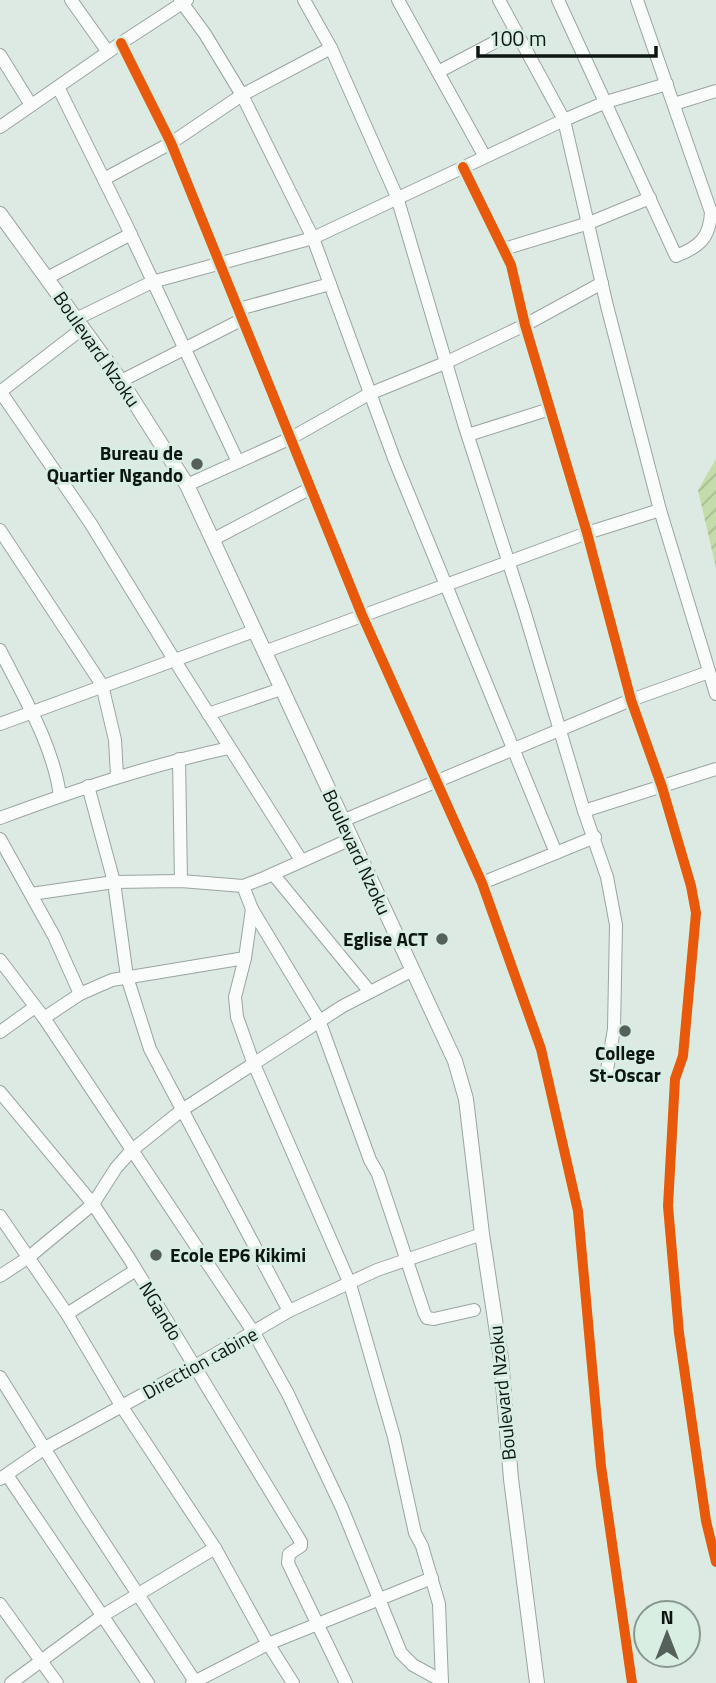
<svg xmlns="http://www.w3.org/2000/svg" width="716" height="1683" font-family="'Titillium Web',sans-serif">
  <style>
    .garden { fill: url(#garden-furrows) }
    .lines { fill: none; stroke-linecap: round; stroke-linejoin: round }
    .minor-casing { stroke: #9ba4a0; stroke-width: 14 }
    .tertiary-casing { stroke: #9ba4a0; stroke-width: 16 }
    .minor { stroke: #fafcfb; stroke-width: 12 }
    .tertiary { stroke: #fafcfb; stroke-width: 14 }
    .cycleway-casing { stroke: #d8eee3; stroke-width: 15 }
    .cycleway { stroke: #e8590c; stroke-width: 10 }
    .poi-dot { fill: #56605b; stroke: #d8eee3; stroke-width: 2.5 }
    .labels { text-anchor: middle; stroke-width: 6; stroke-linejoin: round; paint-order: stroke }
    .street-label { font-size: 19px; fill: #0e1612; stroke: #d8eee3 }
    .poi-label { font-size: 19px; font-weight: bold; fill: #0e1612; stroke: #d8eee3; text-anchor: end }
  </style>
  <defs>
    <pattern id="garden-furrows" width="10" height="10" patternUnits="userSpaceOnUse" patternTransform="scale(1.75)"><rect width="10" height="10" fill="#c4dbaa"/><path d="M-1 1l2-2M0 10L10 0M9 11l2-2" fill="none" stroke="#a7bb91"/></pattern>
  </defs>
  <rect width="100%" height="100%" fill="#dde9e3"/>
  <!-- garden -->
  <path class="garden" d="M716,459V568L698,490Z"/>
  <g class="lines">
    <defs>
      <g id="minor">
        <path d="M71,0L108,52"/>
        <path d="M180,0L205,34L242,95L313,238L395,461L556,853"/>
        <path d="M304,0L331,48L397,197L465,427L524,610L584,811L607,877L616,925L614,1029L607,1070"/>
        <path d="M398,0L485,157"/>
        <path d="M499,0L564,120L607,306L660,510L716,694"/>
        <path d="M558,0L676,256C699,247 710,238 711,212L637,0"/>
        <path d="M121,43L171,143L362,615L482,883L541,1049L578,1211L601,1466L632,1683"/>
        <path d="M0,55L31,105"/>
        <path d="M438,72L516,31"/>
        <path d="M58,87L124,220L238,462"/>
        <path d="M674,104L716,91"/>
        <path d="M0,127L121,43L187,0"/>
        <path d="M463,167L511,265L525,325L587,533L631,700L662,787L691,886L696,913L683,1056L675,1079L668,1206L679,1333L706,1521L716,1562"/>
        <path d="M104,179L171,143L242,95L331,48"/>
        <path d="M504,249L589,223L650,198"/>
        <path d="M47,278L131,234"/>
        <path d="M239,309L330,284"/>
        <path d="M76,319L152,282L313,238L564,120L606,102L667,84"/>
        <path d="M121,381L243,319"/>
        <path d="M0,391L91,524L175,661L301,860"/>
        <path d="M0,392L83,328"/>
        <path d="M468,435L550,409"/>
        <path d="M187,485L291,438L369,394L445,363L525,325L602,283"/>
        <path d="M0,530L102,685L115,740L117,776"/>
        <path d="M212,540L311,488"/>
        <path d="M0,650C23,696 53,744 60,796"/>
        <path d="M264,652L587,533L660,510"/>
        <path d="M208,714L281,689"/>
        <path d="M0,724L254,631"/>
        <path d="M179,759L181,881"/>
        <path d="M88,786L114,882L127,977L150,1049L289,1311"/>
        <path d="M584,811L716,769"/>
        <path d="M0,818C76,790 150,765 229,748"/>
        <path d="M342,821L631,700L709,672"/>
        <path d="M0,839L54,936L80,994"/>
        <path d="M273,874L370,992"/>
        <path d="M482,883L595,837"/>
        <path d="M243,886L252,909L319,1020L370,1160L378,1174L424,1312L427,1318L434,1319L474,1310"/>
        <path d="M31,894L114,882L181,881L243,886L264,878L351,839"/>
        <path d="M252,909L245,958L235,997L237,1017L253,1062L350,1284L394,1437L415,1533L422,1546L439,1604L442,1683"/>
        <path d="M0,960L44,1018L254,1333L288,1394L342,1508L401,1653L413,1665L442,1681"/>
        <path d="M44,1018L80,994L112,980L245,958"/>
        <path d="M0,1032L35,1007"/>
        <path d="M0,1092L93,1204L129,1258L301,1542V1546L289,1554L288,1563L346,1683"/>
        <path d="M0,1216L67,1314L122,1407L215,1548L264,1637L293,1683"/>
        <path d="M0,1276L29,1257L93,1204L116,1168L131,1151L182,1110L343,1006L413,970"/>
        <path d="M67,1314L136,1270"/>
        <path d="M0,1377L82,1509L196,1683"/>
        <path d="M7,1475L148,1683"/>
        <path d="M0,1479L45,1448L195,1366L289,1311L377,1270L482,1234"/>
        <path d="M0,1604L57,1683"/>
        <path d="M11,1683L102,1616L215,1548"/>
        <path d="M192,1683L268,1644L432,1578"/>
      </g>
      <path id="tertiary" d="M0,214L121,381L187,485L455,1061L466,1099L482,1234L501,1359L511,1479L537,1683"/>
    </defs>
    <!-- minor casing -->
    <use href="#minor" class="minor-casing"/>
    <!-- tertiary casing -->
    <use href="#tertiary" class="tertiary-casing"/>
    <!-- minor -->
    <use href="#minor" class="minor"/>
    <!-- tertiary -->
    <use href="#tertiary" class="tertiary"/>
    <defs>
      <g id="cycleway">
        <path d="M121,43L171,143L362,615L482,883L541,1049L578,1211L601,1466L632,1683"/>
        <path d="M463,167L511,265L525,325L587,533L631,700L662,787L691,886L696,913L683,1056L675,1079L668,1206L679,1333L706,1521L716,1562"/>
      </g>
    </defs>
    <!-- cycleway casing -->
    <use href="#cycleway" class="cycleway-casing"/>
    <!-- cycleway -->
    <use href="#cycleway" class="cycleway"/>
  </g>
  <!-- markers -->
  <g class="poi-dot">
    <circle cx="197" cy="464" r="7"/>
    <circle cx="442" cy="939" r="7"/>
    <circle cx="625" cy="1031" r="7"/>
    <circle cx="156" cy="1255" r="7"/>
  </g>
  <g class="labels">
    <!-- street labels -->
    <g class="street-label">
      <text transform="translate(97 349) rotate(55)" y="7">Boulevard Nzoku</text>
      <text transform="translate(357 852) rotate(65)" y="7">Boulevard Nzoku</text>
      <text transform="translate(161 1311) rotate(59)" y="7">NGando</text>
      <text transform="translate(200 1363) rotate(-29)" y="7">Direction cabine</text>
      <text transform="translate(502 1393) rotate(-96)" y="7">Boulevard Nzoku</text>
    </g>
    <!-- poi labels -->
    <g class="poi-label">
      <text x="183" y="460">Bureau de<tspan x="183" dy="22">Quartier Ngando</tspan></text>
      <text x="428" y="946">Eglise ACT</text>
      <text x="625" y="1060" text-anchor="middle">College<tspan x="625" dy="22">St-Oscar</tspan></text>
      <text x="170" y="1262" text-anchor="start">Ecole EP6 Kikimi</text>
    </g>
  </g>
  <!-- north arrow -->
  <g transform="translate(667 1634)"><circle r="33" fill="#d8eee3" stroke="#87988f" stroke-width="2"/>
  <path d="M0-5L12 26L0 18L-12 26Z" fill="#56605b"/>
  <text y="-10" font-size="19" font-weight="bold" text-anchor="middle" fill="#0e1612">N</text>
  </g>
  <!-- scale -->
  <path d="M478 46v10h178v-10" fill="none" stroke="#0e1612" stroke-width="3.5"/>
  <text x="489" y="46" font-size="21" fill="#0e1612" stroke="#d8eee3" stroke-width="5" paint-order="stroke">100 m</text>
</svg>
